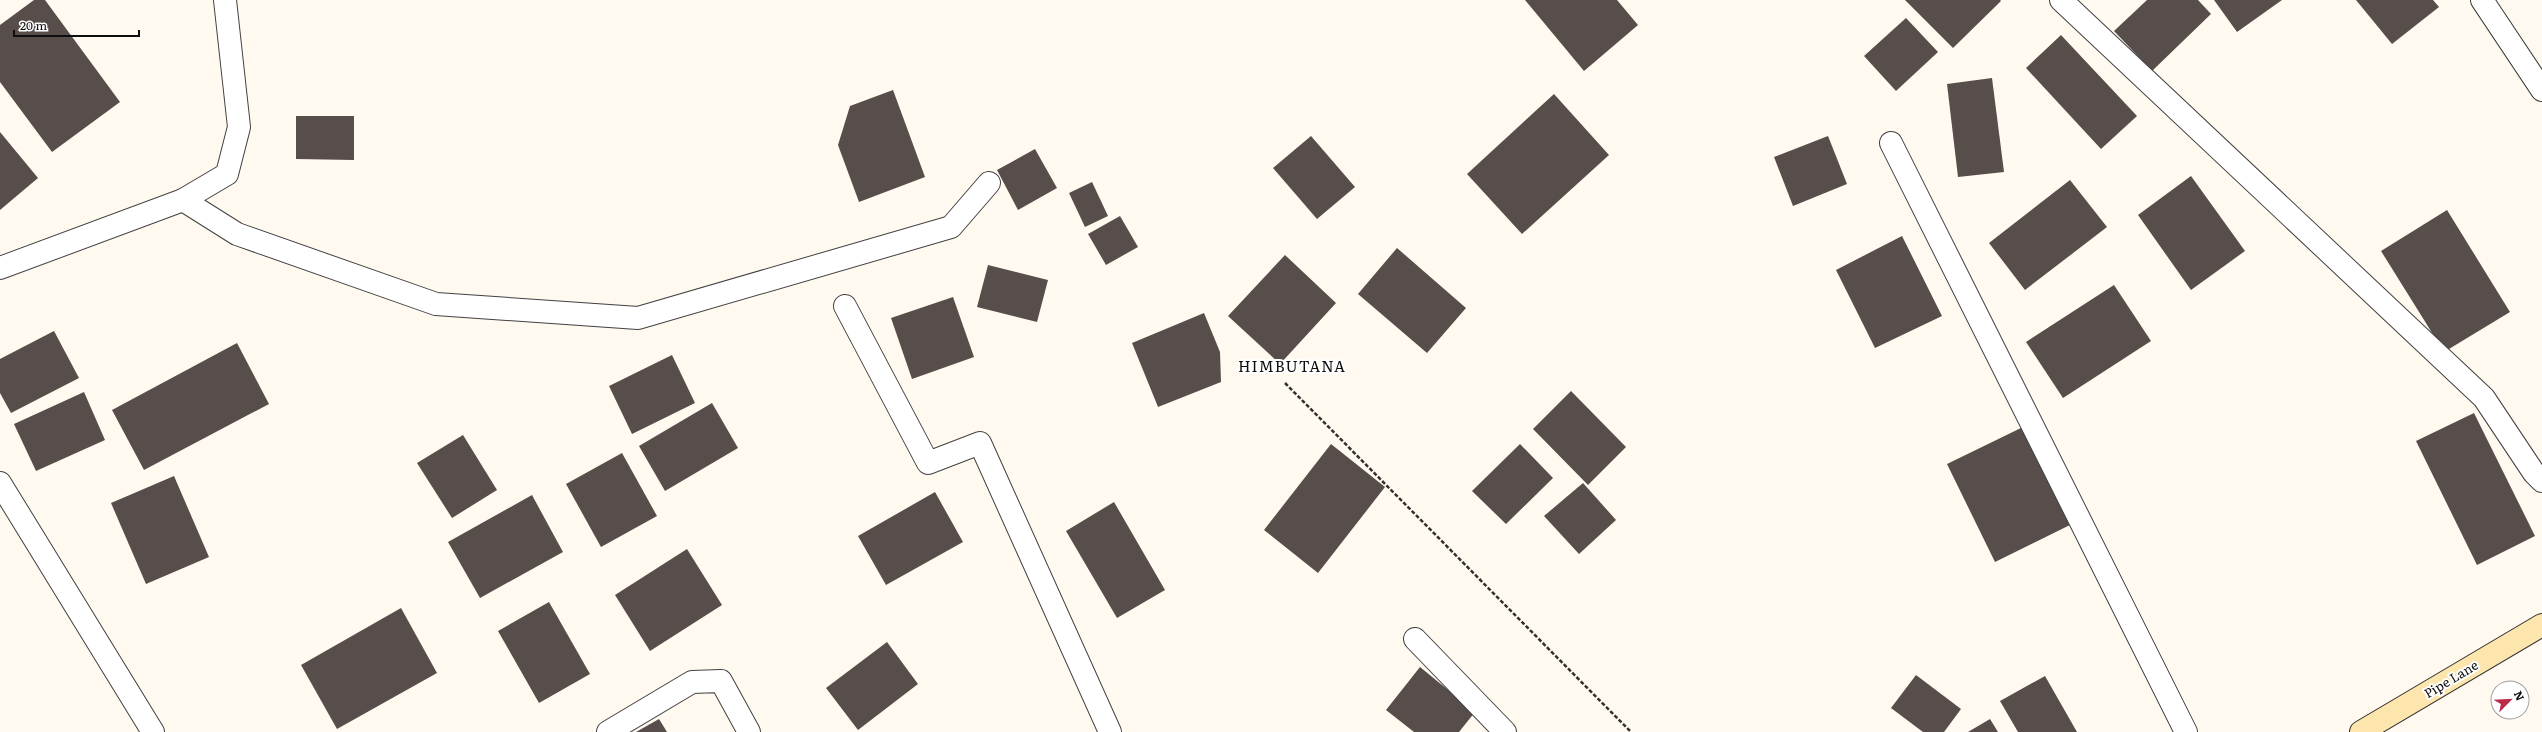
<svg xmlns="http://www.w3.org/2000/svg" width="2542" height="732" font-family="Literata,serif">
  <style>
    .building { fill: #574d4b }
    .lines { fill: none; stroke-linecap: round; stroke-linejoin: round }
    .street-casing { stroke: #414141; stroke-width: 24 }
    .secondary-casing { stroke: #303030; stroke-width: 24 }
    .path { stroke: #303030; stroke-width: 2.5; stroke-dasharray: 4 2; stroke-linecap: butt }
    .street { stroke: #fff; stroke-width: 22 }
    .secondary { stroke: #fce6ad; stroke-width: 22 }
    .labels { text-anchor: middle; stroke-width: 4; stroke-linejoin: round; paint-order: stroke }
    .street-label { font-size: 13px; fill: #0e0e0e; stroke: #fff }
    .quarter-label { font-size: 15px; letter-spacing: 1px; fill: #0e0e0e; stroke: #fff }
  </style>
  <rect width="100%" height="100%" fill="#fff9f0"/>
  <!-- building -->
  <g class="building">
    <path d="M34,0H45L120,102L52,152L0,82V25Z"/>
    <path d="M1525,0H1617L1638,25L1584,71Z"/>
    <path d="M1905,0H2000L2001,1L1953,48Z"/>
    <path d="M2147,0H2198L2211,14L2152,71L2114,31Z"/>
    <path d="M2214,0H2282L2237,32Z"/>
    <path d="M2356,0H2433L2439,7L2392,44Z"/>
    <path d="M1906,18L1938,52L1896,91L1864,56Z"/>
    <path d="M2061,35L2137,116L2101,149L2026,68Z"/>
    <path d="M1992,78L2004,172L1958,177L1947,84Z"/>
    <path d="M893,90L925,177L859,202L838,145L850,106Z"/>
    <path d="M1554,94L1609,155L1522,234L1467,174Z"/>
    <path d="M296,116H354V160L296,159Z"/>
    <path d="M0,132L38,178L0,210Z"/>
    <path d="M1311,136L1355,187L1317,219L1273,168Z"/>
    <path d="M1828,136L1847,184L1793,206L1774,157Z"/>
    <path d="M1035,149L1057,188L1018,210L997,170Z"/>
    <path d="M2191,176L2245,251L2191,290L2138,215Z"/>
    <path d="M2070,180L2107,227L2025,290L1989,243Z"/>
    <path d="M1092,182L1108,216L1085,227L1069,193Z"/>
    <path d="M2447,210L2510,312L2444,352L2381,251Z"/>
    <path d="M1120,216L1138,247L1106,265L1088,234Z"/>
    <path d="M1902,236L1942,316L1875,348L1836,270Z"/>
    <path d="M1397,248L1466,308L1427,353L1358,294Z"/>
    <path d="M1285,255L1336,303L1280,364L1228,316Z"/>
    <path d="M988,265L1048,280L1037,322L977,307Z"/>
    <path d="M2114,285L2151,341L2063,398L2026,342Z"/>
    <path d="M953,297L974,357L912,379L891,318Z"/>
    <path d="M1204,313L1220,352L1221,382L1158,407L1132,343Z"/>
    <path d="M54,331L79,378L11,413L0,393V359Z"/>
    <path d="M237,343L269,404L144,470L112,410Z"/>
    <path d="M672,355L695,403L632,434L609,386Z"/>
    <path d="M1571,391L1626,447L1588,485L1533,429Z"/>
    <path d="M84,392L105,440L36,471L14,424Z"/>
    <path d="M712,403L738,448L665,491L639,446Z"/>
    <path d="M2474,413L2535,536L2477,565L2416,441Z"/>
    <path d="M2023,427L2072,524L1995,562L1947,464Z"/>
    <path d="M463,435L497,490L452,518L417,463Z"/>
    <path d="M1331,444L1385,487L1318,573L1264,530Z"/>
    <path d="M1520,444L1553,478L1506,524L1472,491Z"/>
    <path d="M622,453L657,516L601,547L566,484Z"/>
    <path d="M174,476L209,557L146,584L111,503Z"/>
    <path d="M1583,483L1616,520L1579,554L1544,516Z"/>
    <path d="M935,492L963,542L886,585L858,536Z"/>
    <path d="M532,495L563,552L480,598L448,542Z"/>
    <path d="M1114,502L1165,590L1117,618L1066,531Z"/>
    <path d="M687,549L722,605L650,651L615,595Z"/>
    <path d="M549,602L590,674L539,703L498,631Z"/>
    <path d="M401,608L437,673L337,729L301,665Z"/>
    <path d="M887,642L918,684L858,730L826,688Z"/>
    <path d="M1420,667L1475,712L1459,732H1414L1386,710Z"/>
    <path d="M1916,675L1961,709L1944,732H1923L1891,708Z"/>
    <path d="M2045,676L2077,732H2018L2000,701Z"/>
    <path d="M659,719L667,732H636Z"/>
    <path d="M1990,719L1998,732H1968Z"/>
  </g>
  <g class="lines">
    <defs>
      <g id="street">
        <path d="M2061,0L2484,398L2534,473L2542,481"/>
        <path d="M2482,0L2542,90"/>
        <path d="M1891,143L2186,732"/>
        <path d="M183,200L237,234L436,304L638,318L951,227L989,183"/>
        <path d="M0,268L183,200L227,174L239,127L225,0"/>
        <path d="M845,306L928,463L980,443L1110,732"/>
        <path d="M0,483L153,732"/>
        <path d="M1415,639L1505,732"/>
        <path d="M608,732L692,682L721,681L749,732"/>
      </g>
      <path id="secondary" d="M2361,732L2542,625"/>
    </defs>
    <!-- street casing -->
    <use href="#street" class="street-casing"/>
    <!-- secondary casing -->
    <use href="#secondary" class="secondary-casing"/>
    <!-- path -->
    <path class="path" d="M1285,383L1631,732"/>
    <!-- street -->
    <use href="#street" class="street"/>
    <!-- secondary -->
    <use href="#secondary" class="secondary"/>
  </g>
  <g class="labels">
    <!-- street labels -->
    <g class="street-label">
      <text transform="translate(2451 679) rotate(-31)" y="5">Pipe Lane</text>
    </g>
    <!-- quarter labels -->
    <g class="quarter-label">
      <text x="1292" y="372">HIMBUTANA</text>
    </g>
  </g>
  <!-- north arrow -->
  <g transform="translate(2510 700) rotate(66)"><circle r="19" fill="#ffffff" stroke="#9f9f9f"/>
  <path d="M0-3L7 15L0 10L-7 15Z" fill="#bb2a4b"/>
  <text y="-6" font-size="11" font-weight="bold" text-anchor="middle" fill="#0e0e0e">N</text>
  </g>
  <!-- scale -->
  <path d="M14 30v6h125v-6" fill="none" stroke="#0e0e0e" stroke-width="2"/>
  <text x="20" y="30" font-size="12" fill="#0e0e0e" stroke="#ffffff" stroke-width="3" paint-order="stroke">20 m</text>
</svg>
